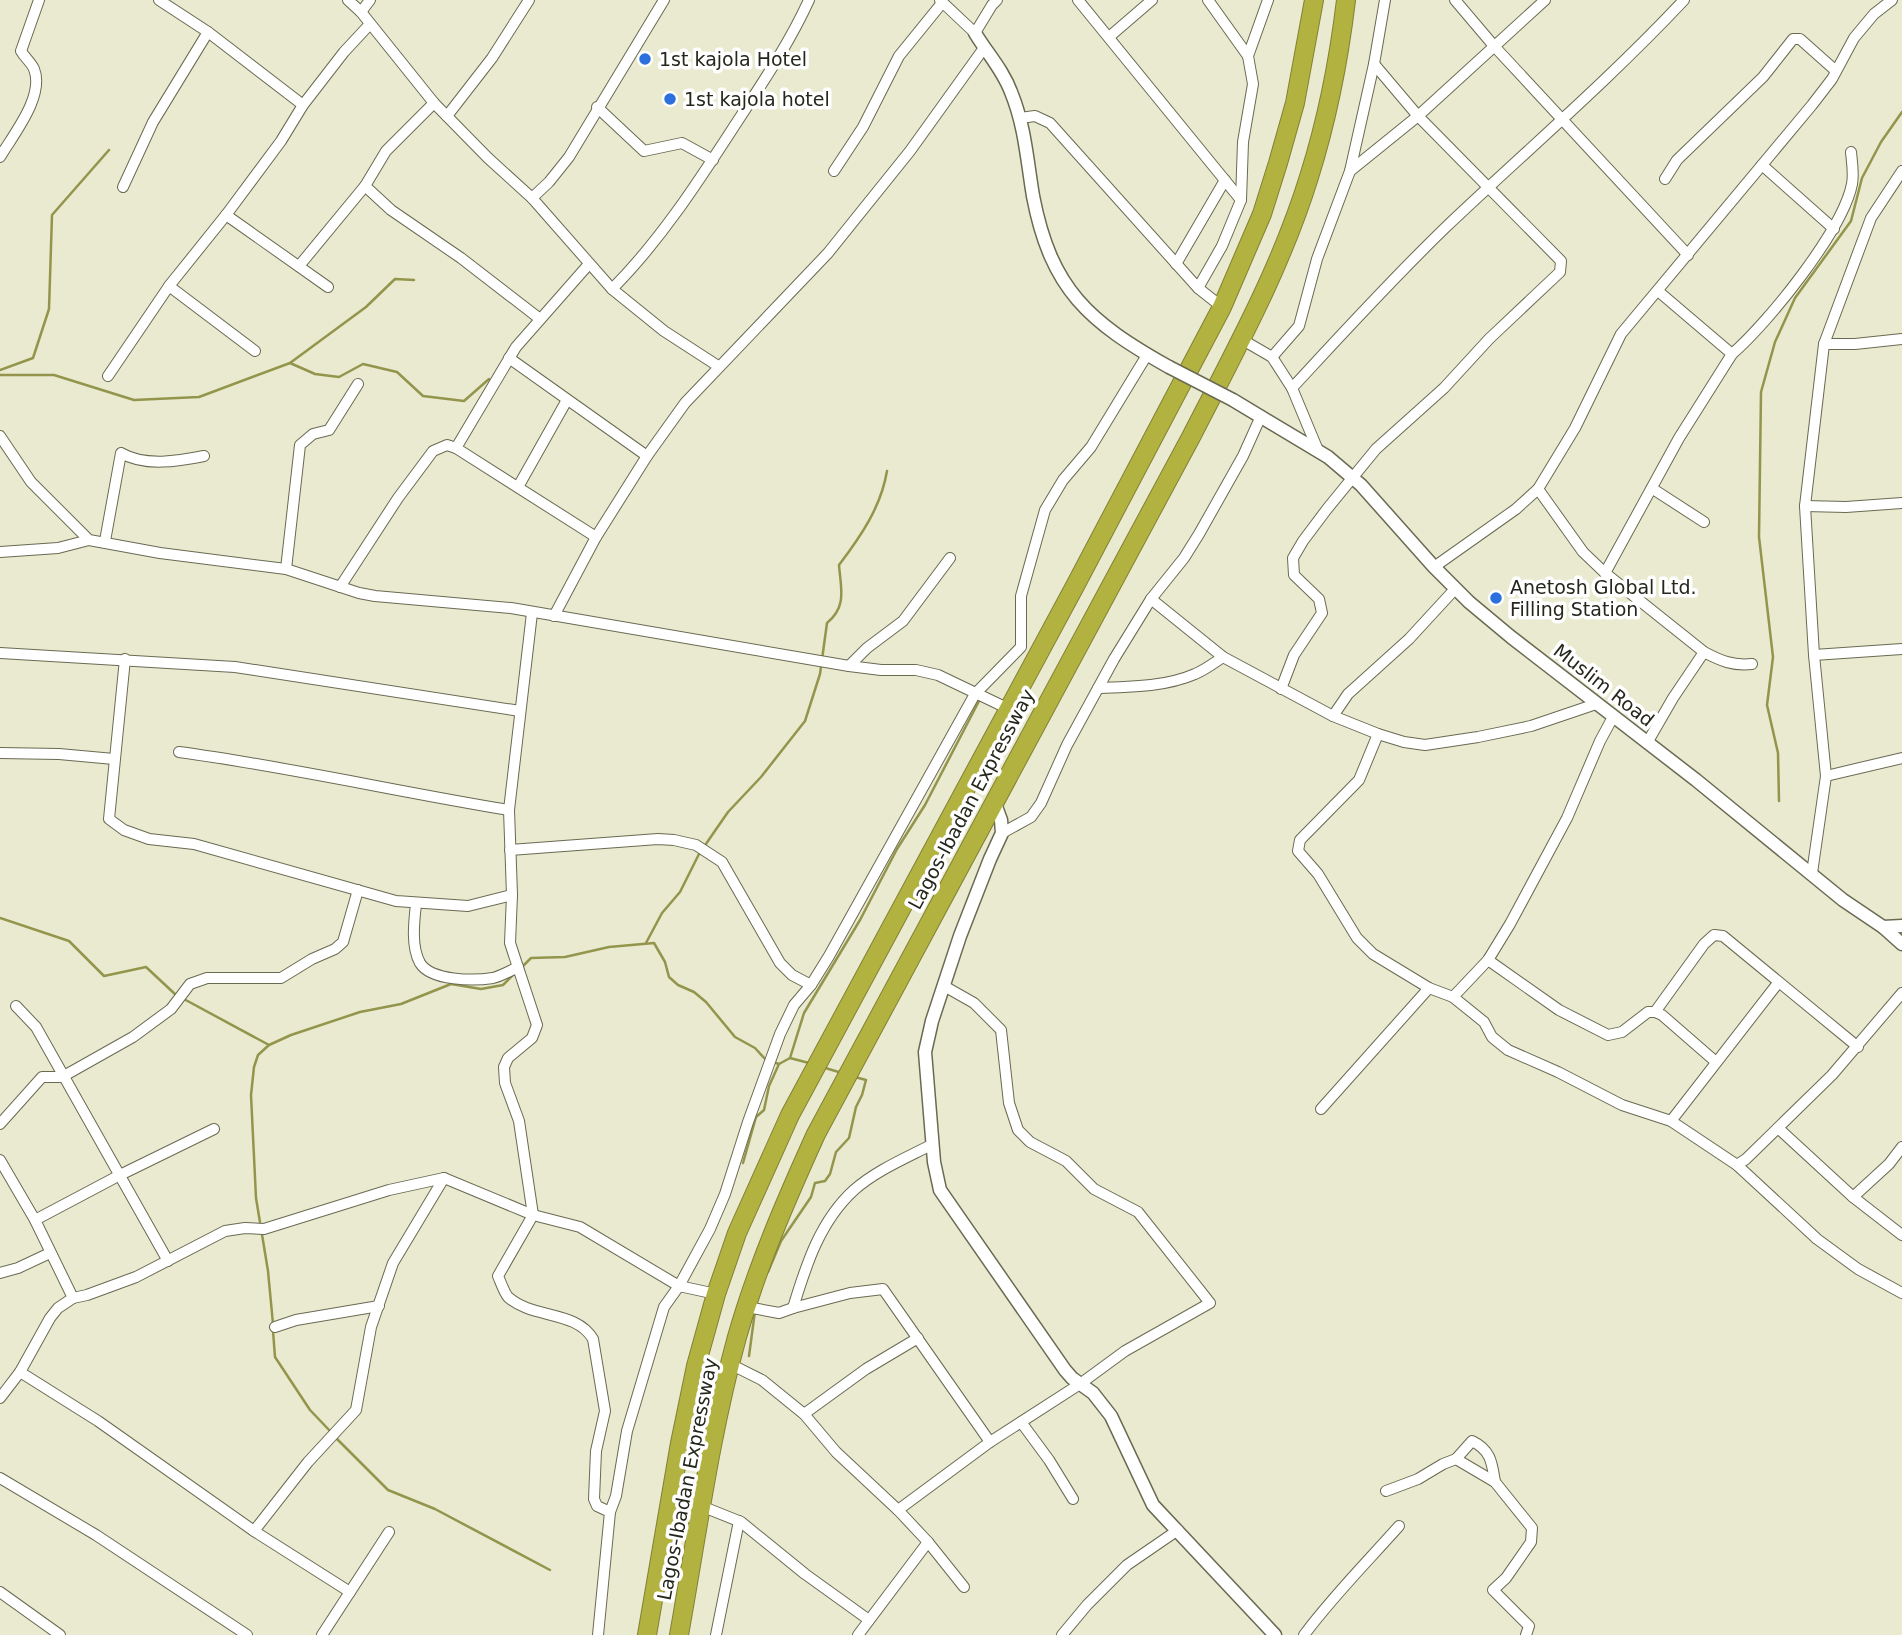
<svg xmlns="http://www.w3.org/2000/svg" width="1902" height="1635" font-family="'DejaVu Sans',sans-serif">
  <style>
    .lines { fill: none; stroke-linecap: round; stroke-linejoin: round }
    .stream { stroke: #94954c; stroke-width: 2.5 }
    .minor-casing { stroke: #6a6a53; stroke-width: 12 }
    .tertiary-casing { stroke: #6a6a53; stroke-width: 15 }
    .motorway-casing { stroke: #818134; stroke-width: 20 }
    .minor { stroke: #fff; stroke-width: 10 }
    .tertiary { stroke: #fff; stroke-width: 12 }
    .motorway { stroke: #b2b241; stroke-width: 18 }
    .tertiary-bridge-casing { stroke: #6a6a53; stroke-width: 15; stroke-linecap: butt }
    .tertiary-bridge { stroke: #fff; stroke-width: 12 }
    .poi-dot { fill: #2b70dd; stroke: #fff; stroke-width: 2.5 }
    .labels { text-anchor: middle; stroke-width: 7; stroke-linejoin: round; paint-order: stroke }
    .poi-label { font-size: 19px; fill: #25261c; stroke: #fff; text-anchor: start }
    .street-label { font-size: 19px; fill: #25261c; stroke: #fff }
  </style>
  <rect width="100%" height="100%" fill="#e9eacf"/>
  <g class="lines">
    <!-- stream -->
    <g class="stream">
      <path d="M290,363L315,374L339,377L363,364L397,372L423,396L464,401L489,379"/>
      <path d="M0,370L33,358L49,309L52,215L109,150"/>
      <path d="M0,375H54L134,400L199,397L290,363L366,307L395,279L414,280"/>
      <path d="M1779,801L1778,753L1767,705L1773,657L1759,537L1761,392L1775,342L1795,298L1851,221L1862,178L1881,142L1902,112"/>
      <path d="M0,918L69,941L104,976L146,967L176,995"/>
      <path d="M646,943L662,913L680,892L699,854L728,812L761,777L805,721L820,674L827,623C847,606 841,590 839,565C861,536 881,507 887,471"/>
      <path d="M522,967L531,958L565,957L609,947L654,943L665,962L669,977L678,985L694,992L706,1002L735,1037L755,1048L766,1060"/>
      <path d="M182,998L269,1045L291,1035L360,1012L401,1004L451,984L481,989L503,985L514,974"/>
      <path d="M269,1045L258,1055L254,1067L251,1095L256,1198L268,1271L273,1324"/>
      <path d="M790,1058L804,1013L860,920L897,849L925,805L979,701"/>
      <path d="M773,1062L779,1064L790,1058L809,1063"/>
      <path d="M822,1067L842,1073"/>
      <path d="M743,1163L756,1117L764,1110L769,1086L779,1064"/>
      <path d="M768,1272L781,1241L811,1197L815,1183L825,1181L830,1174L836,1152L849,1138L856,1107L862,1095L866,1080L855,1077"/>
      <path d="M273,1331L275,1357L310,1410L331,1432"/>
      <path d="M749,1356L755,1311"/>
      <path d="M335,1437L388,1490L435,1509L550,1570"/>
    </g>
    <defs>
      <g id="minor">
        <path d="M159,0L208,32L303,105"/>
        <path d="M348,0L361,12L434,103L488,158L532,198L612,289L664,331L718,366"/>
        <path d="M940,0L975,33L992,5L997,0"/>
        <path d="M1078,0L1241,200"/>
        <path d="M1208,0L1248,56"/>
        <path d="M1455,0L1494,46L1688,255"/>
        <path d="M361,12L370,0"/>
        <path d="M1109,37L1152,0"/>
        <path d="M597,107L644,151L682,143L713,160"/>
        <path d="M447,116L492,58L529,0"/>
        <path d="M1020,118L1035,116L1050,123L1198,288L1222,307"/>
        <path d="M0,157C13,135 45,96 34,69C31,62 25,58 21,51L39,0"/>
        <path d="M1762,165L1834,229"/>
        <path d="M834,171L863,127L899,56L942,3"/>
        <path d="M1350,171L1418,116L1545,0"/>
        <path d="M1665,179L1677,160L1763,77L1793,39H1800L1836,71"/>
        <path d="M365,186L391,210L461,258L540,319"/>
        <path d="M123,187L153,122L208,32"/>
        <path d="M532,198L549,182L569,157L664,0"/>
        <path d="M226,215L328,287"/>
        <path d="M1176,264L1225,180"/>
        <path d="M299,266L365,186L386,151L434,103"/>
        <path d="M169,286L255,351"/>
        <path d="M1198,288L1222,246L1241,200L1243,142L1253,84L1248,56L1268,0"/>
        <path d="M612,289C660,241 698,182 735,125C761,85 789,44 809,0"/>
        <path d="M1658,291L1732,354C1768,323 1843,230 1852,184C1854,174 1852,163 1851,152"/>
        <path d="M1241,339L1272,357L1292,388L1317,448"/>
        <path d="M1824,344H1855L1902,339"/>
        <path d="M1272,357L1299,326L1317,259L1350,171L1374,64L1385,0"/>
        <path d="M509,358L647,456"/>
        <path d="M108,376L169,286L226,215L281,141L303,105L344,52L370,24"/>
        <path d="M1292,388C1342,334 1393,278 1446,227C1526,151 1609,80 1684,0"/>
        <path d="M0,436L31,482L89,540L160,553L286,569L359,593L375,596L511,608L849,666L881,670H916L938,675L1009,709"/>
        <path d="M456,448L596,537"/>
        <path d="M518,487L567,400"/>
        <path d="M1538,489L1583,552L1605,573L1704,652C1721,661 1733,666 1752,664"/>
        <path d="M1653,489L1704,522"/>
        <path d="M1805,506L1846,507L1902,503"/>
        <path d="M105,541L121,453C145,467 179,461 204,456"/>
        <path d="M0,552L58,548L89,540"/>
        <path d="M1434,567L1516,509L1538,489L1575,428L1621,334L1812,105L1832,79L1854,38L1874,14L1892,0"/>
        <path d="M286,569L300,445L313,434L329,430L358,384"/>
        <path d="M1605,573L1679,438L1732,354"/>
        <path d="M340,587L398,498L433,451L447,445L456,448L516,347L589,264"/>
        <path d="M1151,599L1223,657L1333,716L1378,734L1404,742L1425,745L1478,737L1531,726L1596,704"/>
        <path d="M532,613L509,810L512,895L510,943L537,1025L532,1038L508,1058L504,1067L505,1083L519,1121L533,1215L498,1276C501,1283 504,1292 508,1297C532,1319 576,1310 593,1339L605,1411L596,1451L594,1499L597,1506L610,1512"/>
        <path d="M554,616L596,537L647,456L685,403L828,253L910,151L984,48"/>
        <path d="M0,653L235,667L520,711"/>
        <path d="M1814,655L1902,649"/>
        <path d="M125,659L109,819L124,830L149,839L194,844L396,901L468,906L512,895"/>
        <path d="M849,666L867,648L903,621L950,558"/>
        <path d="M1098,688C1130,687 1165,687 1195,674C1205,670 1214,663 1223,657"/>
        <path d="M1281,689L1294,655L1322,613L1319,599L1294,575L1293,558L1303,541L1327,509L1376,449L1444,388L1489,339L1560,272L1561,261L1418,116L1374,64"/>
        <path d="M1333,716L1348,694L1409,639L1455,589"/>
        <path d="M1378,734L1359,780L1300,840L1298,851L1318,874L1357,938L1373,954L1429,988L1453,997L1484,1022L1492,1037L1508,1050L1558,1072L1622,1105L1671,1121L1737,1165L1817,1239L1858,1269L1902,1293"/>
        <path d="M1647,743L1673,698L1704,652"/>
        <path d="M179,752C290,767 399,792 509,810"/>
        <path d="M0,753L59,754L114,759"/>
        <path d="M1826,776L1902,758"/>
        <path d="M1002,833L1031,817L1041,803L1067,745L1114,659L1151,599L1184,558L1199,534L1243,456L1261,416"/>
        <path d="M510,850L658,839L674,840L696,845L722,862L780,963L792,975L811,985"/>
        <path d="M1812,873L1826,776L1814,655L1805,506L1824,344L1871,218L1902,171"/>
        <path d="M416,904C414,922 411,947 420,963C431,981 474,981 493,978C501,976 510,971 518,967"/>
        <path d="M1488,960L1559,1010L1608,1035L1622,1032L1648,1012H1655L1704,944L1714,935L1723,936L1858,1047"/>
        <path d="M1453,997L1488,960L1510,924L1567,818L1600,741L1613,717"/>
        <path d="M16,1006L36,1027L168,1261"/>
        <path d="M1655,1012L1662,1015L1716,1062"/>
        <path d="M1321,1109L1429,988"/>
        <path d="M1671,1121L1778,983"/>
        <path d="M0,1124L42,1077H62L133,1037L171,1009L190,984L207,978H281L312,959L335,949L343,942L358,890"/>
        <path d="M1778,1128L1853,1197L1902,1235"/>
        <path d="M0,1160L35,1220L73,1298"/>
        <path d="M1737,1165L1746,1159L1832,1075L1902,993"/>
        <path d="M1853,1197L1889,1164L1902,1147"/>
        <path d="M35,1220L120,1175L214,1129"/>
        <path d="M0,1273L18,1268L50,1253"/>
        <path d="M747,1307L779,1313L793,1308C806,1265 820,1221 854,1190C877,1170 906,1158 933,1144"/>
        <path d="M793,1308L850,1293L883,1289L990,1442"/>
        <path d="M275,1327L296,1320L379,1306"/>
        <path d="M730,1364L762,1380L804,1414L836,1452L898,1510L928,1542L964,1587"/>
        <path d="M20,1372L98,1421L254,1531L350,1592"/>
        <path d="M0,1398L20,1372L50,1318L58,1308L73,1298L87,1295L136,1277L225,1231L245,1228L264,1229L389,1190L444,1178L533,1215L580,1227L679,1286L716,1294"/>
        <path d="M804,1414L866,1369L918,1338"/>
        <path d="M1021,1422L1049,1460L1073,1499"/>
        <path d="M1456,1459L1472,1441C1491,1450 1492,1463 1495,1482"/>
        <path d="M0,1478L96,1535L247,1635"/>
        <path d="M1386,1491L1418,1479L1443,1464L1456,1459L1495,1482L1532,1528L1531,1542L1506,1578L1493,1590L1529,1626L1526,1635"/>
        <path d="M701,1506L741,1522L805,1574L869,1620"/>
        <path d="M898,1510L990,1442L1080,1384L1125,1351L1210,1303L1138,1212L1094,1189L1066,1161L1030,1142L1018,1130L1009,1103L1001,1030L974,1003L944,986"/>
        <path d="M254,1531L308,1462L356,1410L371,1327L393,1263L444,1178"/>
        <path d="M0,1592L60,1635"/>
        <path d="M322,1635L389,1532"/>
        <path d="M598,1635L610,1512L616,1496L627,1431L664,1307L679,1286L710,1229L725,1194L748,1122L780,1034L794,1005L811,985L829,956L975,694L1021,647V596L1045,510L1063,480L1091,447L1147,355"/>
        <path d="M716,1635L739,1521"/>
        <path d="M858,1635L928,1542"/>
        <path d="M1062,1635L1087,1605L1127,1565L1178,1530"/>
        <path d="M1304,1635C1333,1596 1367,1562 1399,1526"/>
      </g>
      <g id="tertiary">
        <path d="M975,33C987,53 1003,70 1011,92C1025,126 1027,160 1033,196C1051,290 1089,322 1169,367"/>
        <path d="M1233,400L1328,457L1361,485L1434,567L1469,602L1511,637L1696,780L1843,900L1883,927L1902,926"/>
        <path d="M994,801L1001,820L1002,833L990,859L960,936L932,1021L925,1052L934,1162L940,1190L1065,1370L1072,1378L1093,1393L1111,1416L1153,1505L1275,1635"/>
        <path d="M1883,927L1902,944"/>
      </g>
      <g id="motorway">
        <path d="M647,1635L680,1443L696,1366L716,1294L737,1233L790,1115L1075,586L1222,307L1262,214L1278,163L1295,103L1314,0"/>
        <path d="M679,1635C697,1535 710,1435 737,1337C757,1267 786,1200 816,1134L1191,437C1234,353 1281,268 1309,177C1327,120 1339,59 1346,0"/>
      </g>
    </defs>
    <!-- minor casing -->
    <use href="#minor" class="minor-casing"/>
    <!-- tertiary casing -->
    <use href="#tertiary" class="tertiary-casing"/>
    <!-- motorway casing -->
    <use href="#motorway" class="motorway-casing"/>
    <!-- minor -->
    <use href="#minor" class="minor"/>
    <!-- tertiary -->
    <use href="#tertiary" class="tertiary"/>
    <!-- motorway -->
    <use href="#motorway" class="motorway"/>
    <defs>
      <path id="tertiary-bridge" d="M1169,367L1233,400"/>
    </defs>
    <!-- tertiary-bridge casing -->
    <use href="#tertiary-bridge" class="tertiary-bridge-casing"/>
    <!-- tertiary-bridge -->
    <use href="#tertiary-bridge" class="tertiary-bridge"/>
  </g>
  <!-- markers -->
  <g class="poi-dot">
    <circle cx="645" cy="59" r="7"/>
    <circle cx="670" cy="99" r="7"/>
    <circle cx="1496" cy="598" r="7"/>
  </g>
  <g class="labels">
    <!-- poi labels -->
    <g class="poi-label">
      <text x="659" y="66">1st kajola Hotel</text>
      <text x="684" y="106">1st kajola hotel</text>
      <text x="1510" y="594">Anetosh Global Ltd.<tspan x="1510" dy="22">Filling Station</tspan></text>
    </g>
    <!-- street labels -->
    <g class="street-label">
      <text transform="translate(1604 685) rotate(38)" y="7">Muslim Road</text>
      <text transform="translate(971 799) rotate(-62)" y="7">Lagos-Ibadan Expressway</text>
      <text transform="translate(687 1479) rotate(-79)" y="7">Lagos-Ibadan Expressway</text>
    </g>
  </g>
</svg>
